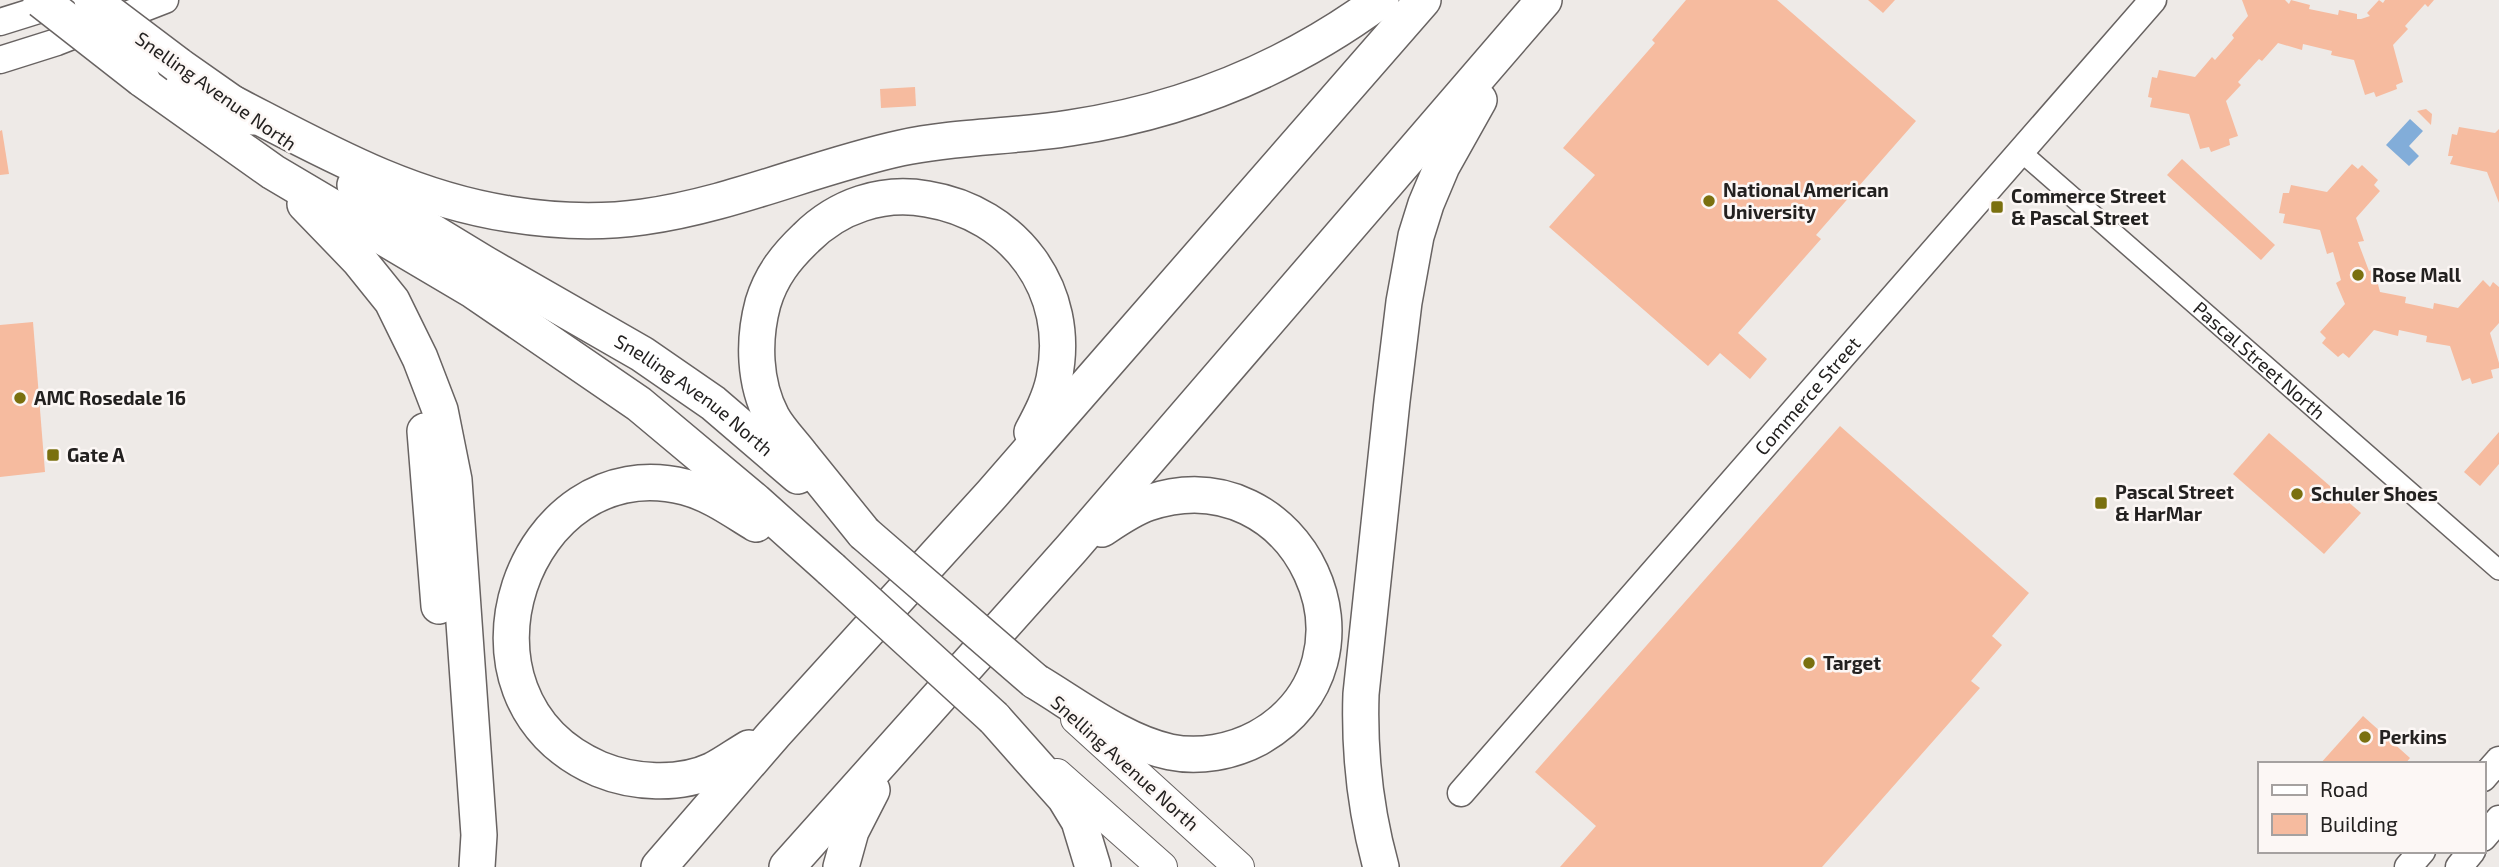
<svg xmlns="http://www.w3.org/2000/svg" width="2499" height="867" font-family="'Exo 2',sans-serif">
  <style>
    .water { fill: #82add9 }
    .building { fill: #f6bb9f }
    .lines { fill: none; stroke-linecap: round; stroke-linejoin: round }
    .street-casing { stroke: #686362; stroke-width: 22 }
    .secondary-casing { stroke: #686362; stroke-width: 29 }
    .primary-casing { stroke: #686362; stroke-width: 32 }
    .highway-casing { stroke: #686362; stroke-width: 38 }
    .street { stroke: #fff; stroke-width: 19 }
    .secondary { stroke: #fff; stroke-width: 26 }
    .primary { stroke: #fff; stroke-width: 30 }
    .highway { stroke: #fff; stroke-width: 35 }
    .highway-bridge-casing { stroke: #686362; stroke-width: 38; stroke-linecap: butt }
    .highway-bridge { stroke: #fff; stroke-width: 35 }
    .poi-dot { fill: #7a700f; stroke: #fcf7f5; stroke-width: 2.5 }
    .labels { text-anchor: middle; stroke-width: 5; stroke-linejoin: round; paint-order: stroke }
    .street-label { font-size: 19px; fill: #232120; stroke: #fcf7f5 }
    .poi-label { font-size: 19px; font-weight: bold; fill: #232120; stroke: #fcf7f5; text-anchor: start }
  </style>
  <rect width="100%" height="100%" fill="#eeeae7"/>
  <!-- water -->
  <path class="water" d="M2410,119L2423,131L2409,146L2419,156L2409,166L2386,145Z"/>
  <!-- building -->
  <g class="building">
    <path d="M1686,0H1777L1916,121L1816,235L1821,239L1738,333L1767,359L1750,379L1720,353L1708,366L1549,227L1595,175L1563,148L1655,43L1652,40Z"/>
    <path d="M1868,0H1895L1883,13Z"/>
    <path d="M2242,0H2285L2289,4L2291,0L2310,5L2309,9L2338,15L2339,10L2357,14V19H2361L2370,16L2367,13L2379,0L2383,3L2385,0H2434L2428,7L2425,4L2405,26L2408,29L2393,45L2403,82L2396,85L2397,89L2376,97L2374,92L2365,95L2354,60L2331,55L2332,51L2303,44L2302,50L2278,43L2262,61L2259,59L2238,82L2241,85L2226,101L2238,136L2229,139L2230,145L2211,152L2209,147L2200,149L2189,114L2150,107L2152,98L2148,97L2152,77L2157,78L2159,70L2195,77L2212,57L2215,60L2234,38L2232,35L2248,16Z"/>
    <path d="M915,87L916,106L881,108L880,89Z"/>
    <path d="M2426,109L2432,114L2431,125L2417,111Z"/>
    <path d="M2459,127L2495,133L2499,129V203L2487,172L2450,164L2453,156H2448L2452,134L2457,135Z"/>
    <path d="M2,130L9,174L0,175V131Z"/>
    <path d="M2182,159L2275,245L2261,260L2167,175Z"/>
    <path d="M2352,164L2358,169L2362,165L2378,180L2374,185L2380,191L2356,218L2364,241L2358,242L2369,271L2374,269L2380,292L2406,297L2405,303L2433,309L2434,303L2458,308L2483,280L2490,287L2493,282L2499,287V323L2490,333L2499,363V368L2491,370L2493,378L2472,384L2470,378L2462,381L2450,346L2426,342L2427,336L2399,330L2398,336L2374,330L2349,358L2343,353L2338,357L2322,343L2326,338L2320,332L2345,304L2336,283L2341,280L2333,252L2327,254L2320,230L2283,223L2285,214L2279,213L2283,193H2289L2291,185L2327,192Z"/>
    <path d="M33,322L45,472L0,477V325Z"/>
    <path d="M1840,426L2029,593L1992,636L2002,645L1971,681L1980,688L1822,867H1560L1596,826L1535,772Z"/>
    <path d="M2499,432V464L2480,486L2464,472Z"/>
    <path d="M2269,433L2361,513L2324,554L2233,474Z"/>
    <path d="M2363,716L2410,758L2405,764H2320Z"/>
  </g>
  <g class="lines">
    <defs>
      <g id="street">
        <path id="s1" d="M2020,151L2499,570"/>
      </g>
      <g id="secondary">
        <path d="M0,22L64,2"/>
        <path d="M0,60L57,42L165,0"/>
        <path d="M2483,778L2499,760"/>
        <path id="s2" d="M1461,793L2153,0"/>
        <path d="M2483,838L2499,819"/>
        <path d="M2408,867L2422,851"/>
        <path d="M2459,867L2472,851"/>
      </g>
      <g id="primary">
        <path d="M1076,719L1239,867"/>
        <path d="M1057,774L1162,867"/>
      </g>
      <g id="highway">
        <path d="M178,65L252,117"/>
        <path d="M142,79L273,172L474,291L639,404L755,501L831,569"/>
        <path d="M234,104C325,151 407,198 509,214C552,221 600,223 643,217C731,205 814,167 901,148C956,136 1014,137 1070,128C1183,111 1289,68 1381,0"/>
        <path id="s3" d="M355,185L485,264L642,354L713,403L798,476"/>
        <path d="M305,204L359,260L392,301L420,358L440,410L454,480L479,835L477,867"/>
        <path d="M425,431L439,606"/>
        <path d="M864,533C843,507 822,481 801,455C792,443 779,430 772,417C754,383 753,340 763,303C771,276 786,257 806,238C838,206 882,191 927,199C1014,213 1073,290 1054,379C1050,398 1041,415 1032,432"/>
        <path d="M1035,681C1077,706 1123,742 1170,752C1199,758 1232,752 1258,738C1395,661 1299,452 1148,503C1131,509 1117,519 1102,529"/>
        <path d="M994,718L1065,798L1079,821L1093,867"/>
        <path d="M749,748C737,755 725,764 713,770C679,786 633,783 599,769C434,698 524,446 685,487C711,494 733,510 756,524"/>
        <path d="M659,867L774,734L992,494L1423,0"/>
        <path d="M787,867L1072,548L1544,0"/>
        <path d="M841,867L851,831L872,790"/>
        <path d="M1381,867C1365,809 1359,754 1361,694L1392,401L1404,302L1416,236L1426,204L1442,166L1479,100"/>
      </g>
    </defs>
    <!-- street casing -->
    <use href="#street" class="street-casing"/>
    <!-- secondary casing -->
    <use href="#secondary" class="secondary-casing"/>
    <!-- primary casing -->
    <use href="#primary" class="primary-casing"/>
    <!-- highway casing -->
    <use href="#highway" class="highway-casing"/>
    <!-- street -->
    <use href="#street" class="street"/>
    <!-- secondary -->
    <use href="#secondary" class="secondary"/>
    <!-- primary -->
    <use href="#primary" class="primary"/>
    <!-- highway -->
    <use href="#highway" class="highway"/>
    <defs>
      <g id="highway-bridge">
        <path d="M41,0L142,79"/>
        <path d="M92,0L178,65"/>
        <path d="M864,533L1035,681"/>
        <path d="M831,569L994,718"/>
      </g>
    </defs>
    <!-- highway-bridge casing -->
    <use href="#highway-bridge" class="highway-bridge-casing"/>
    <!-- highway-bridge -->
    <use href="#highway-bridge" class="highway-bridge"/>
  </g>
  <!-- markers -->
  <g class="poi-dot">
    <circle cx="1709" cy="201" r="7"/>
    <rect x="1990" y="200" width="14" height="14" rx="3.5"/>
    <circle cx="2358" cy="275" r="7"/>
    <circle cx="20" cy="398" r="7"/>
    <rect x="46" y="448" width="14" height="14" rx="3.5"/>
    <circle cx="2297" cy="494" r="7"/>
    <rect x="2094" y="496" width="14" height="14" rx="3.5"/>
    <circle cx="1809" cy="663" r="7"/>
    <circle cx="2365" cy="737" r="7"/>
  </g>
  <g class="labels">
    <!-- street labels -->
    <g class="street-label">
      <text transform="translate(216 91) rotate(35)" y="7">Snelling Avenue North</text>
      <text dy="7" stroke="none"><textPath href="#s1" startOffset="318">Pascal Street North</textPath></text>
      <text dy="7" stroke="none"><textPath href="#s3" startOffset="399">Snelling Avenue North</textPath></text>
      <text dy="7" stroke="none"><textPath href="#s2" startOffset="527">Commerce Street</textPath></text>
      <text transform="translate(1125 763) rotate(42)" y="7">Snelling Avenue North</text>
    </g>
    <!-- poi labels -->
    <g class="poi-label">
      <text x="1723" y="197">National American<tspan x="1723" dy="22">University</tspan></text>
      <text x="2011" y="203">Commerce Street<tspan x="2011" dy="22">&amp; Pascal Street</tspan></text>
      <text x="2372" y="282">Rose Mall</text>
      <text x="34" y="405">AMC Rosedale 16</text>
      <text x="67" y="462">Gate A</text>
      <text x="2115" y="499">Pascal Street<tspan x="2115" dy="22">&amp; HarMar</tspan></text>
      <text x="2311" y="501">Schuler Shoes</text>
      <text x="1823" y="670">Target</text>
      <text x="2379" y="744">Perkins</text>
    </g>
  </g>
  <!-- legend -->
  <rect x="2258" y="762" width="228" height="91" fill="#fcf7f5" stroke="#a5a1a0" stroke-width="2"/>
  <rect x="2272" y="785" width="35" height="10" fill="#ffffff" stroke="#a5a1a0" stroke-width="2"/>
  <text x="2320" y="797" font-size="21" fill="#232120">Road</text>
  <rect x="2272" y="814" width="35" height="21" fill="#f6bb9f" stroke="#a5a1a0" stroke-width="2"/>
  <text x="2320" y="832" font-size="21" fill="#232120">Building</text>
</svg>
